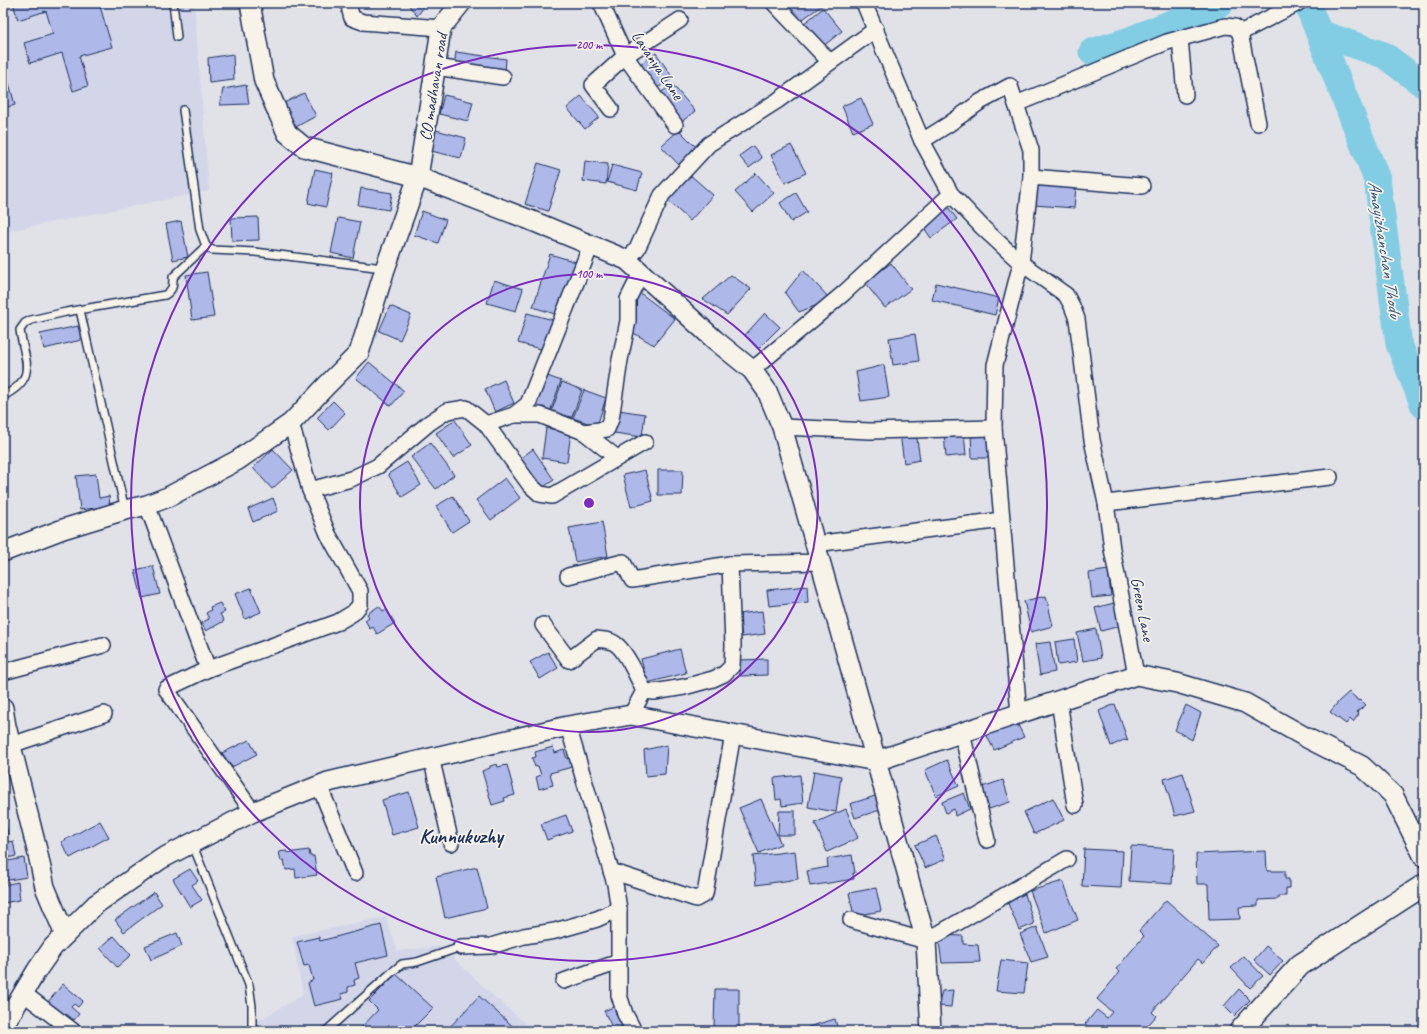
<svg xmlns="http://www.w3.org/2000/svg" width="1427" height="1034" font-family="Caveat,sans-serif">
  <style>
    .built { fill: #d2d6e8 }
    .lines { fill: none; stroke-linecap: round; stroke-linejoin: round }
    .river { stroke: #83cde4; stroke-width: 27 }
    .building { fill: #afb9e9; stroke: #1b2f5e }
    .service-casing { stroke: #1b2f5e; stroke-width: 10 }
    .minor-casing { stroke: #1b2f5e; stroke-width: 18 }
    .tertiary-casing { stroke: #1b2f5e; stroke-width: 22 }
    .secondary-casing { stroke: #1b2f5e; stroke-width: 24 }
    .service { stroke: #f7f3e8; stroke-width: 7 }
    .minor { stroke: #f7f3e8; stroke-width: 15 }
    .tertiary { stroke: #f7f3e8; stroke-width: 19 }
    .secondary { stroke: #f7f3e8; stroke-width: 21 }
    .ring { fill: none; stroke: #7b2cbf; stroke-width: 2 }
    .labels { text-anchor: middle; stroke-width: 3.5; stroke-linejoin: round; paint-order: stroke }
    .street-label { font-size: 17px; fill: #1b2f5e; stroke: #f7f3e8 }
    .water-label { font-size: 18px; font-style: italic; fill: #355680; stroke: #f7f3e8 }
    .district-label { font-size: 21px; font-weight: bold; fill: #1b2f5e; stroke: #f7f3e8 }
    .centre { fill: #7b2cbf; stroke: #f7f3e8; stroke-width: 2 }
    .ring-label { font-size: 12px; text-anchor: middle; font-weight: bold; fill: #7b2cbf; stroke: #f7f3e8; stroke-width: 3.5; stroke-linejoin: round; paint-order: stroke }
  </style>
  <rect width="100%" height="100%" fill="#e1e2e8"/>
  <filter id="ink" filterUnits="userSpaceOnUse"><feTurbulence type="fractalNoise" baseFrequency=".025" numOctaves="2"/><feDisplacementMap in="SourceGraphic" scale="8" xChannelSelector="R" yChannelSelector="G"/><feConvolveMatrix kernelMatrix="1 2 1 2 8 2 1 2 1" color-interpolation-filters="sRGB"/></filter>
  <g filter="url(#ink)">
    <!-- built -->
    <g class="built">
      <path d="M3,3H194L209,191L3,232Z"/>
      <path d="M385,917L398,951L441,946L489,992L534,1031H240L303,995L292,936Z"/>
    </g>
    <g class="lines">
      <!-- river -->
      <g class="river">
        <path d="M1307,3L1377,179L1399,344L1424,406"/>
        <path d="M1319,33L1384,55L1424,85"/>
        <path d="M1092,52L1127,41L1221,3"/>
      </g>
    </g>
    <!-- building -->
    <g class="building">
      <path d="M13,3H99L112,47L79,56L88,86L73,91L62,53L30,63L24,43L53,34L46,11L18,20Z"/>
      <path d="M409,3H427L417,16L408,4Z"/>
      <path d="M786,3H823L824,4L800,21Z"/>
      <path d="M958,3H972L961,9Z"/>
      <path d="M823,8L842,31L821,48L802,25Z"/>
      <path d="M456,52L506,59L505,73L454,67Z"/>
      <path d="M656,53L673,78L654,90L637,66Z"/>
      <path d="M233,54L234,80L209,83L208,58Z"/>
      <path d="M9,83L15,105L3,108V84Z"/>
      <path d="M672,84L695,111L680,123L657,96Z"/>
      <path d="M246,85L249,104L220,105L223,89Z"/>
      <path d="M304,93L316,116L294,128L282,104Z"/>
      <path d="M444,95L473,102L468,121L439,114Z"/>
      <path d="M581,96L599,117L585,129L567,108Z"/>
      <path d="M861,98L873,124L853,132L842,106Z"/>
      <path d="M436,130L466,138L461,158L431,151Z"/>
      <path d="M679,130L697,148L679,165L661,146Z"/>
      <path d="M791,145L806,173L785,183L771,155Z"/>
      <path d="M753,146L762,158L749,168L739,156Z"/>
      <path d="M585,161L608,164L606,184L583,181Z"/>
      <path d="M538,163L561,170L548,211L525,204Z"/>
      <path d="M612,165L642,173L637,190L607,182Z"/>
      <path d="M315,169L333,173L326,207L308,203Z"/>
      <path d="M688,173L713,195L690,221L665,198Z"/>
      <path d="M756,173L774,193L753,212L735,192Z"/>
      <path d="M1036,183L1076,187L1074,208L1034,205Z"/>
      <path d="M361,188L392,193L389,210L358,205Z"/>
      <path d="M796,193L807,212L791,222L780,203Z"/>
      <path d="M948,207L957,219L931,238L922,225Z"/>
      <path d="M422,211L446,220L438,243L414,235Z"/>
      <path d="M258,217L259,240L232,241L231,218Z"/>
      <path d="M338,218L360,222L353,258L331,253Z"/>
      <path d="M181,221L188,257L173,260L166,224Z"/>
      <path d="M550,254L576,262L558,315L533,307Z"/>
      <path d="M891,263L911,289L885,308L865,283Z"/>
      <path d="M803,270L831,300L799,312L785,293Z"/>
      <path d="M207,272L214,317L192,320L186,275Z"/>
      <path d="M731,275L751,289L727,315L703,299Z"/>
      <path d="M494,280L523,289L516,311L487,303Z"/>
      <path d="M936,283L999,298L995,315L932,300Z"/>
      <path d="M640,293L675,319L654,345L632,332L631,309Z"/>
      <path d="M390,306L411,315L400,340L379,331Z"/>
      <path d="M527,313L553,320L544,350L518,343Z"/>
      <path d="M765,313L780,327L758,349L745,335Z"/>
      <path d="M78,326L81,340L44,349L40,334Z"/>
      <path d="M915,334L919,361L893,365L889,338Z"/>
      <path d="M369,362L404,391L391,406L356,378Z"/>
      <path d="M884,365L889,397L861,401L856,372Z"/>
      <path d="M542,374L561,381L550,412L529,405Z"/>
      <path d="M504,380L514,403L495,412L485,389Z"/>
      <path d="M562,382L582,390L572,417L551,413Z"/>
      <path d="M584,390L606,398L597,426L573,418Z"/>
      <path d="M333,401L345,413L329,430L317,418Z"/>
      <path d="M618,410L645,414L642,437L614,433Z"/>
      <path d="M455,420L472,445L453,458L436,433Z"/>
      <path d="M546,428L571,432L567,462L542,458Z"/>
      <path d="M916,432L920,460L904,463L900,434Z"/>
      <path d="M964,432L966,455L946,457L944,434Z"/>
      <path d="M990,432L991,458H972L971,433Z"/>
      <path d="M430,443L454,475L436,489L411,457Z"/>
      <path d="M273,449L293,470L272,489L253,468Z"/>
      <path d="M533,449L554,480L539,490L518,460Z"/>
      <path d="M407,462L421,485L402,497L388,474Z"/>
      <path d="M645,470L653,501L631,507L623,475Z"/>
      <path d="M658,470H683L682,495H658Z"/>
      <path d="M96,474L99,498L109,496L110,506L80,510L76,476Z"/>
      <path d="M505,478L520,498L491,520L476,500Z"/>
      <path d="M453,496L469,521L452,532L436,506Z"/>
      <path d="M273,498L278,511L253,522L248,509Z"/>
      <path d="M602,522L608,556L575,562L569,528Z"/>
      <path d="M153,566L160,594L142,598L135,570Z"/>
      <path d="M1108,570L1111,596L1092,598L1089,573Z"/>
      <path d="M807,586L808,602L769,606L767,590Z"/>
      <path d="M251,588L261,612L245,619L235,594Z"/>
      <path d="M1046,596L1053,626L1031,632L1024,601Z"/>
      <path d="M220,603L225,612L220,614L224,621L206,631L201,623L209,619L206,613L211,610L210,607Z"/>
      <path d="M1114,603L1120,626L1101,631L1095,608Z"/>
      <path d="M379,606L383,611L386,609L395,623L377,634L373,627L370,629L365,620L369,617L367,614Z"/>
      <path d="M762,611L765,634L742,637L739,614Z"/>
      <path d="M1096,629L1101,658L1083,661L1077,633Z"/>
      <path d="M1074,639L1077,662L1058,665L1055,642Z"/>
      <path d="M1050,642L1055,672L1040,675L1035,644Z"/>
      <path d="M680,649L686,673L647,683L641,659Z"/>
      <path d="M548,652L558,668L540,679L530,662Z"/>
      <path d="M767,659V675L740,676L739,660Z"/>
      <path d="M1349,692L1356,698L1357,700L1362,701L1366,705L1357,712L1359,714L1353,722L1350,719L1346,724L1330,712L1339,701Z"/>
      <path d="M1115,704L1128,741L1124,740L1111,746L1099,711Z"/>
      <path d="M1186,705L1201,713L1192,740L1175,730Z"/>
      <path d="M1015,719L1024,737L994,750L985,732Z"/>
      <path d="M249,740L257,754L232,767L222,753Z"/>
      <path d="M667,745L665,774L646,776L644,750Z"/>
      <path d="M553,747L555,753L564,750L567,759L569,758L572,767L550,773L553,785L539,789L536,777L541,775L538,766L535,767L532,758L536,757L535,752Z"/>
      <path d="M947,760L959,786L936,796L925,770Z"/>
      <path d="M497,764L498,767L507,765L515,795L504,798L505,801L492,805L482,771L490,768V766Z"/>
      <path d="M814,771L841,776L836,812L808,807Z"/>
      <path d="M1183,773L1195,811L1175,816L1164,779Z"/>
      <path d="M800,775L803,803L782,806L781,799L776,800L774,778Z"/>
      <path d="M1003,780L1010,802L989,809L982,787Z"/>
      <path d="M409,792L419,827L392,835L382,800Z"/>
      <path d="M964,793L970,809L955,816L954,809L946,813L942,802Z"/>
      <path d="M875,796L880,810L855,818L850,804Z"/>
      <path d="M1053,798L1064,820L1034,834L1024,812Z"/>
      <path d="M761,799L781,844L759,853L739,808Z"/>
      <path d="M846,809L858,838L827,852L815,823Z"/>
      <path d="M779,811H795V835H778Z"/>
      <path d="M566,815L572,831L547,840L541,824Z"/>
      <path d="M3,820H5L8,834L3,835Z"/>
      <path d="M100,821L109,837L70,858L61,842Z"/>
      <path d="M936,836L946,859L925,868L915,845Z"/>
      <path d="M13,841L16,856L3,859V843Z"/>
      <path d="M1131,846L1174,849L1172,884L1129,881Z"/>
      <path d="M1084,849L1123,851L1121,888L1082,886Z"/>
      <path d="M309,850L310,856H314L317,875L296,878L295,869L286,870L284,860L281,861L279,852L287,851V853Z"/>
      <path d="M795,851L798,879L756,885L753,856Z"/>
      <path d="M1266,851L1267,871H1285V879H1289V888H1286V896H1278V899L1258,900V906L1239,907L1240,919L1209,920L1208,884H1197L1196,854Z"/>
      <path d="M852,855L855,873H853L854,879L810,886L807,871L828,867L827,859Z"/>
      <path d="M24,858L27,877L3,881V862Z"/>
      <path d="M477,867L487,908L445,918L436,877Z"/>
      <path d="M190,869L198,881L192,885L202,900L190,907L173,879Z"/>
      <path d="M1063,881L1078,920L1046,933L1030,891Z"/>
      <path d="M18,882L20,900L3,903V885Z"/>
      <path d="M876,888L881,911L854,916L849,893Z"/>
      <path d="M154,892L162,904L124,932L115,920Z"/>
      <path d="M1025,894L1034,924L1019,930L1007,901Z"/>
      <path d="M1166,900L1218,946L1203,963L1198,959L1152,1012L1156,1016L1143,1031H1089L1091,1029L1085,1024L1097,1010L1107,1018L1112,1012L1097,999L1120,972L1116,969L1144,936L1139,931Z"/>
      <path d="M381,925L388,955L355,963L359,978L354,980L355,985L348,987V992L341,994L343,999L314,1006L308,983L313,980L309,965L304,966L297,942L319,937L320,941Z"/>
      <path d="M1037,927L1048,957L1031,962L1020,934Z"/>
      <path d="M177,933L182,946L151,960L145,946Z"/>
      <path d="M938,935L963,936V944L978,945L980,962L942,963Z"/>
      <path d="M114,936L131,955L117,967L100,948Z"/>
      <path d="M1266,946L1283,961L1270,975L1254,960Z"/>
      <path d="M1244,956L1263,976L1250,988L1231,968Z"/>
      <path d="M1001,960L1028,963L1024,993L996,991Z"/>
      <path d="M396,974L433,1008L410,1031H358L378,1010L369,1001Z"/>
      <path d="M63,984L83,1001L78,1007L74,1004L71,1007L79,1014L74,1020L66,1014L64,1017L47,1003Z"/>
      <path d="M715,989H739V1028H714Z"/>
      <path d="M1239,989L1250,1000L1234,1016L1224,1006Z"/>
      <path d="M953,990L951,1007L938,1006L942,991Z"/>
      <path d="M479,996L518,1031H446Z"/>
      <path d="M618,1005L629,1031H614L604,1011Z"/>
      <path d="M835,1019L838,1031H809L808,1027Z"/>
    </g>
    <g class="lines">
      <defs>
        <g id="service">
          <path d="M173,3L177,37"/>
          <path d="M183,110L200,230L206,246L212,250L255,252L383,268"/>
          <path d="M80,310L125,510"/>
          <path d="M3,396C39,378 24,360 20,330L25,323L31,320L66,312L165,295C173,290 173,286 173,277L206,246"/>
          <path d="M192,843L249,985L252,1006V1031"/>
          <path d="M326,1031L392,972L402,964L417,962L461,947"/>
        </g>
        <g id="minor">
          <path d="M349,3L350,11L352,18L363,22L441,28"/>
          <path d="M601,3L625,56L675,125"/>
          <path d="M774,3L830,62"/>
          <path d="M864,3L922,141L951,194L983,228L1021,263L1066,295L1072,306L1077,319L1092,440L1106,503L1112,549L1136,675"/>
          <path d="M1240,33L1298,3"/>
          <path d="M1180,38L1185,95"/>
          <path d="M436,67L503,77"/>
          <path d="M1016,104L1031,150V177L1021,263L995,365L994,428L1019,714"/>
          <path d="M611,109L593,85L625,56L680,20"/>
          <path d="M922,141L949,124L980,102L1010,86L1016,104L1167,42L1225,26L1235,27L1240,33L1258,123"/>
          <path d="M1031,177L1142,186"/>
          <path d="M627,260L637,249L662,195L709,144L777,101L876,29"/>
          <path d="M752,370L844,293L951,194"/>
          <path d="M514,415H540L584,432L607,429L611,419L620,360L628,321V299L641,273"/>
          <path d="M486,424L514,415L528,404L591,245"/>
          <path d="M782,427L870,431L994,428"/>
          <path d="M584,432L617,458"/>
          <path d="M310,490L351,479L378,466L429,423L447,411L466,408L486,424L530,485L540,494L552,496L645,442"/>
          <path d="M1106,503L1330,477"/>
          <path d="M147,505L208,669"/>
          <path d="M815,544L1002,520"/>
          <path d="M730,564L821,562"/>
          <path d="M568,576L623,562L632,580L730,564L733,645L732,666L724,674L713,679L684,687L654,692L644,691L631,715"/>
          <path d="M543,625L569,660L597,639C602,640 608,640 612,642C624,646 639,680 644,691"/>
          <path d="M3,672L103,645"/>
          <path d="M1059,701L1075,805"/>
          <path d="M962,733L987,840"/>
          <path d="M11,745L104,714"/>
          <path d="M431,757L451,843"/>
          <path d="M319,785L355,873"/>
          <path d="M253,812L166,689L208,669L338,622L353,613L360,605V591L328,534L310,490L291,423"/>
          <path d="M611,871L696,899L705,894L733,734"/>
          <path d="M619,909V995L625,1014L634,1031"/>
          <path d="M851,920L926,941L1067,859"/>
          <path d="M461,947L491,946L524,936L555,931L597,919L619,909L615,884L568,726"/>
          <path d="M564,981L619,962"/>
          <path d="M23,993L73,1031"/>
        </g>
        <g id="tertiary">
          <path d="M250,3L264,81L287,133L304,147L418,177L530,220L627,260L715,340L752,370L767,391L782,427L847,656L926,941L931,1031"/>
          <path d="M3,552L63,529L125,510L147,505L168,497L238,460L291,423L326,386L359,353L385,269L418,177L435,70L441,28L461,3"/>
          <path d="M3,708L6,726L37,850L45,887L65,935"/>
          <path d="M3,1027L37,970L53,947L96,904L161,859L192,843L253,812L328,782L568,726L631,715L876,761L1136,675L1177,683L1245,703L1307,738L1362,766L1393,795L1424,857"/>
        </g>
        <path id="secondary" d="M1240,1031L1300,965L1424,885"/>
      </defs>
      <!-- service casing -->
      <use href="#service" class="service-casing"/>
      <!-- minor casing -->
      <use href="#minor" class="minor-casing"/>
      <!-- tertiary casing -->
      <use href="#tertiary" class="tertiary-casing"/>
      <!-- secondary casing -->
      <use href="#secondary" class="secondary-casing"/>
      <!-- service -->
      <use href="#service" class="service"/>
      <!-- minor -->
      <use href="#minor" class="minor"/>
      <!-- tertiary -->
      <use href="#tertiary" class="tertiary"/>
      <!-- secondary -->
      <use href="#secondary" class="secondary"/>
    </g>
  </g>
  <!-- distance rings -->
  <g class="ring">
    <circle cx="589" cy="503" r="229"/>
    <circle cx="589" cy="503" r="458"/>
  </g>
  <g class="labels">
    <!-- street labels -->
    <g class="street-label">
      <text transform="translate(658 65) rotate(56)" y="6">Lavanya Lane</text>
      <text transform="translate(433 87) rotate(-81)" y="6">CO madhavan road</text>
      <text transform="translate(1143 609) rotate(79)" y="6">Green Lane</text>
    </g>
    <!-- water labels -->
    <g class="water-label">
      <text transform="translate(1385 249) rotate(81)" y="6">Amayizhanchan Thodu</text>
    </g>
    <!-- district labels -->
    <g class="district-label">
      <text x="461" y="843">Kunnukuzhy</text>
    </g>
  </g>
  <circle cx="589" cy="503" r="6" class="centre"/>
  <g class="ring-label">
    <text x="589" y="49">200 m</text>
    <text x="589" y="278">100 m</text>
  </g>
  <!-- margin -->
  <rect width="1427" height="1034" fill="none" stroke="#f7f3e8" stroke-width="16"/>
  <rect x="8" y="8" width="1411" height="1018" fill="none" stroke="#1b2f5e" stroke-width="1.5" filter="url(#ink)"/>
</svg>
